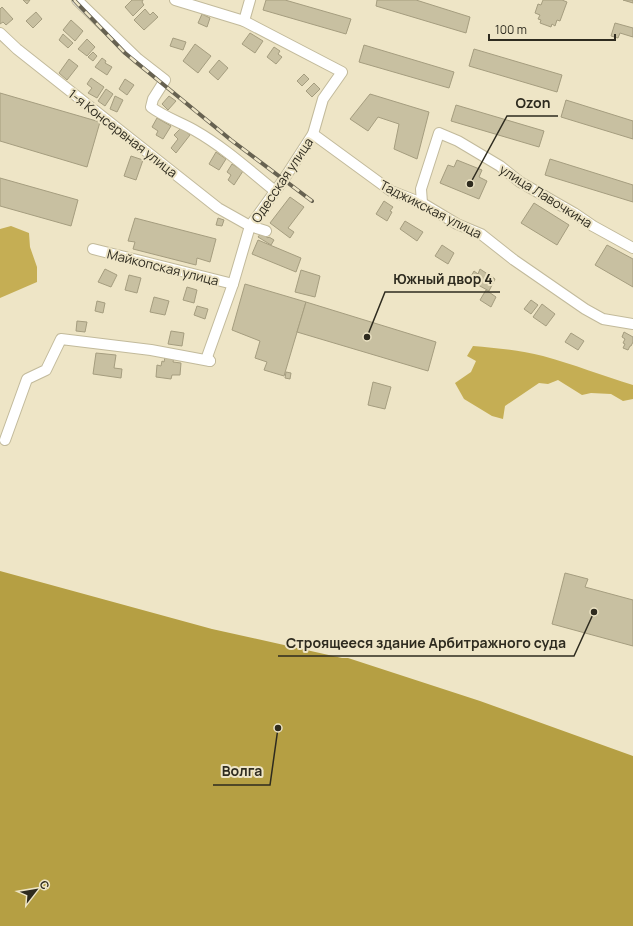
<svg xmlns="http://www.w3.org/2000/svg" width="633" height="926" font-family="Manrope,sans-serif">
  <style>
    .forest { fill: #c5ae54 }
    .water { fill: #b59f43 }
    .building { fill: #c8c0a1; stroke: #a59d7f }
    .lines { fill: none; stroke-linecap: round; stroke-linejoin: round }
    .minor-casing { stroke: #c2ba9b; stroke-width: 12 }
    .minor { stroke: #fff; stroke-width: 10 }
    .rail-casing { stroke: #676251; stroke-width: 4 }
    .rail { stroke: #eee5c6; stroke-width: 2.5; stroke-dasharray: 8; stroke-linecap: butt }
    .labels { text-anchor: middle; stroke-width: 4; stroke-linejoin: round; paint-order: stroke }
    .street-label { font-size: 13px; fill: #2e2b1f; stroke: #eee5c6 }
    .leader { fill: none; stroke: #2e2b1f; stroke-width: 1.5 }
    .callout-dot { fill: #2e2b1f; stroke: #eee5c6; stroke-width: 1.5 }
    .callout-label { font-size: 14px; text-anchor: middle; font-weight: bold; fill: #2e2b1f; stroke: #eee5c6; stroke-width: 4; stroke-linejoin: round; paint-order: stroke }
  </style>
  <rect width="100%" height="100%" fill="#eee5c6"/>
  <!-- forest -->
  <g class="forest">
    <path d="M11,226L29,233L30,247L37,267V282L0,298V229Z"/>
    <path d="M473,346C496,348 520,350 543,356C573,364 603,376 633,385V399L623,401L611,394L591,393L582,395L558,380L548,384L539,383L505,406L503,419L492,416L464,399L455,383L471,372L476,361L467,356Z"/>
  </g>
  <!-- water -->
  <path class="water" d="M0,571L212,629L342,658H348L480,701L633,756V926H0Z"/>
  <!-- building -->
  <g class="building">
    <path d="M23,0H30L27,4Z"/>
    <path d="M132,0H143L142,2L144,5L133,16L125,7Z"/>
    <path d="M266,0H285L351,19L346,34L263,10Z"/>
    <path d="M377,0H416L470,17L466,33L376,6Z"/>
    <path d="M543,0H562L567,2L560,21L557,20L555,26L552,24L551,27L540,23L541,20L538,19L540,15L535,13L538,4L541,5Z"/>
    <path d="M623,0H633V3Z"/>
    <path d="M2,7L13,19L6,25L3,22L0,24V9Z"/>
    <path d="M145,9L150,15L153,12L158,17L144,30L134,20Z"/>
    <path d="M36,12L42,19L33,28L26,21Z"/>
    <path d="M202,14L210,18L207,27L198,23Z"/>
    <path d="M71,20L83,31L75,41L63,30Z"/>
    <path d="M615,23L633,28V37L620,33L618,38L611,36Z"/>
    <path d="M250,33L263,41L255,53L242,44Z"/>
    <path d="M63,34L73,43L68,48L59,40Z"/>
    <path d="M173,38L186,42L183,50L170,46Z"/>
    <path d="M87,39L95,47L87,56L78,49Z"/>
    <path d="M195,44L211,56L198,73L183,61Z"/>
    <path d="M364,45L454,72L449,88L359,62Z"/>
    <path d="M274,47L280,51L278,54L282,57L276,64L267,57Z"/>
    <path d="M474,49L562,75L557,92L469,66Z"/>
    <path d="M93,52L97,56L93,61L88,57Z"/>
    <path d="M102,58L106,61L105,63L112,67L107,75L95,67Z"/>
    <path d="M69,59L78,66L67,80L59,73Z"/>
    <path d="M219,60L228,68L218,80L209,72Z"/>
    <path d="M304,74L309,79L302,86L297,81Z"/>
    <path d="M91,78L104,87L97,98L88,93L92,88L87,84Z"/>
    <path d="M125,79L134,85L127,95L119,89Z"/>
    <path d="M314,83L320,89L312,97L306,91Z"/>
    <path d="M106,89L113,94L105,106L98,101Z"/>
    <path d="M0,93L100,122L87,167L0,141Z"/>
    <path d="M370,94L429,112L417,159L394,149L399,124L378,117L368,131L350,119Z"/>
    <path d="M115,96L123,100L117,112L110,109Z"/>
    <path d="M169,96L176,101L168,110L162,104Z"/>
    <path d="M566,100L633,121V139L561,117Z"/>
    <path d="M456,105L544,131L539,147L451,121Z"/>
    <path d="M157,118L171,126L163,139L156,135L158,131L152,127Z"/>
    <path d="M181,128L190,135L176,153L171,148L178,139L174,135Z"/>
    <path d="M216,152L226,159L219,170L209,164Z"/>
    <path d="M131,156L143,160L136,180L124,176Z"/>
    <path d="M550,159L633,185V202L545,175Z"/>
    <path d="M457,160L482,170L479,177L487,181L479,199L440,183L448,165L454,167Z"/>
    <path d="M232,164L243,171L234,185L228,180L231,175L227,172Z"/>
    <path d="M0,178L78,200L71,226L0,206Z"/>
    <path d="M290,197L304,207L288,228L294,232L290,238L270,223Z"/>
    <path d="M384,201L393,207L390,211L392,212L387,221L376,214Z"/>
    <path d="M534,203L569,225L557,245L521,223Z"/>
    <path d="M135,218L216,239L210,262L197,258L196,265L133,249L135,242L128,241Z"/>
    <path d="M218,218L224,220L222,226L216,225Z"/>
    <path d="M405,221L423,232L417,241L400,229Z"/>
    <path d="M261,233L268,238L269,237L274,240L271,245L258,237Z"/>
    <path d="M258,240L301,258L296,272L252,254Z"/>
    <path d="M442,245L454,253L448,264L435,256Z"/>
    <path d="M607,245L633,259V287L595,265Z"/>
    <path d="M105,269L117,275L111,287L98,282Z"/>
    <path d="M480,269L495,279L489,291L469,280L474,271L478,274Z"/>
    <path d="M301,270L320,276L315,297L295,292Z"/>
    <path d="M129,275L141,278L137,293L125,290Z"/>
    <path d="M245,284L306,302L284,376L264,370L267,362L255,358L260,341L232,330Z"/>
    <path d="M187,287L197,290L194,303L183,300Z"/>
    <path d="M486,290L496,297L491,307L480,300Z"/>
    <path d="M154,297L169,301L165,315L150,312Z"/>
    <path d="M531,300L538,305L531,314L524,309Z"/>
    <path d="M97,301L105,303L103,313L95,311Z"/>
    <path d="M306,302L436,342L428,371L297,332Z"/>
    <path d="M542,304L555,314L546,326L533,317Z"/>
    <path d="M197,306L208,309L205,319L194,315Z"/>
    <path d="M77,321L87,322L85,332L76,331Z"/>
    <path d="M171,331L184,333L182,346L168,344Z"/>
    <path d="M624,332L633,337V342L631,346H630L628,350L623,348L625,344L623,343L625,339L622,337Z"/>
    <path d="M571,333L584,341L578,350L565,342Z"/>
    <path d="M96,353L116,355L114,368L122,369L121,378L93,374Z"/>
    <path d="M165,357H174L173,362L181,363L180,375H172L171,379L156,377L157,365L161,366L162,361L164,362Z"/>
    <path d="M286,372L291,373L290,379L285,378Z"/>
    <path d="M373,382L391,387L385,409L368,405Z"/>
    <path d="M565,573L588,579L585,587L633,600V646L552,624Z"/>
  </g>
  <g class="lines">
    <defs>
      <g id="minor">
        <path d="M77,0L138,59L165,80L153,99L151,107C164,117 180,122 194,130C224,147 249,170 275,191"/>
        <path d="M175,0L244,21L342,72L323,99L313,134L284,179L250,226L233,284L207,357L210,361"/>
        <path d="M244,21L250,0"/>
        <path d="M0,33L17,49L218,208L250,226L266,231"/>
        <path d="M313,134L391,191L422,203L457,224L481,234L514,260L585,309L603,319L633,324"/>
        <path d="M422,203L421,189L439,133L458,141L500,166L520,182L574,213L593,226L633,248"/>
        <path d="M93,249L233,284"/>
        <path d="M5,440L27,379L46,370L61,339L151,350L210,361"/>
      </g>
    </defs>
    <!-- minor casing -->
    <use href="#minor" class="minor-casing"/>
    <!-- minor -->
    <use href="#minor" class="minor"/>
    <defs>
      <path id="rail" d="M74,0L125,53L231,140L312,201"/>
    </defs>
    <!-- rail casing -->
    <use href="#rail" class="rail-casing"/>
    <!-- rail -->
    <use href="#rail" class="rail"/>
  </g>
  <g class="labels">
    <!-- street labels -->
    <g class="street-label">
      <text transform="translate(123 133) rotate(38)" y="5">1-я Консервная улица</text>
      <text transform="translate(282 180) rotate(-56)" y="5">Одесская улица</text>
      <text transform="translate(546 196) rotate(32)" y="5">улица Лавочкина</text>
      <text transform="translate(431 209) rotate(27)" y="5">Таджикская улица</text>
      <text transform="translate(163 267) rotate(14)" y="5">Майкопская улица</text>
    </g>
  </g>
  <!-- callouts -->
  <path class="leader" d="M470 184L507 116H558M367 337L385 292H500M594 612L574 656H278M278 728L270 785H213"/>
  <g class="callout-dot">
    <circle cx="470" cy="184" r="4"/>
    <circle cx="367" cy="337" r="4"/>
    <circle cx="594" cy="612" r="4"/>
    <circle cx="278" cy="728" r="4"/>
  </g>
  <g class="callout-label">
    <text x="533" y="108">Ozon</text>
    <text x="443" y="284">Южный двор 4</text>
    <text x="426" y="648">Строящееся здание Арбитражного суда</text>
    <text x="242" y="776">Волга</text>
  </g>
  <!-- north arrow -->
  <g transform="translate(36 890) rotate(59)" stroke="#eee5c6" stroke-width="3" paint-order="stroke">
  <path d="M0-3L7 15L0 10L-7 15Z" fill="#2e2b1f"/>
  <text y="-6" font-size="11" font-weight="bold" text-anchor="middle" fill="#2e2b1f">С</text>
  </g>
  <!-- scale -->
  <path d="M489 34v6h126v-6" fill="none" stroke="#2e2b1f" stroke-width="2"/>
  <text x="495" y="34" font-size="12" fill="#2e2b1f" stroke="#eee5c6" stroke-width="3" paint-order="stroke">100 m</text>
</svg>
